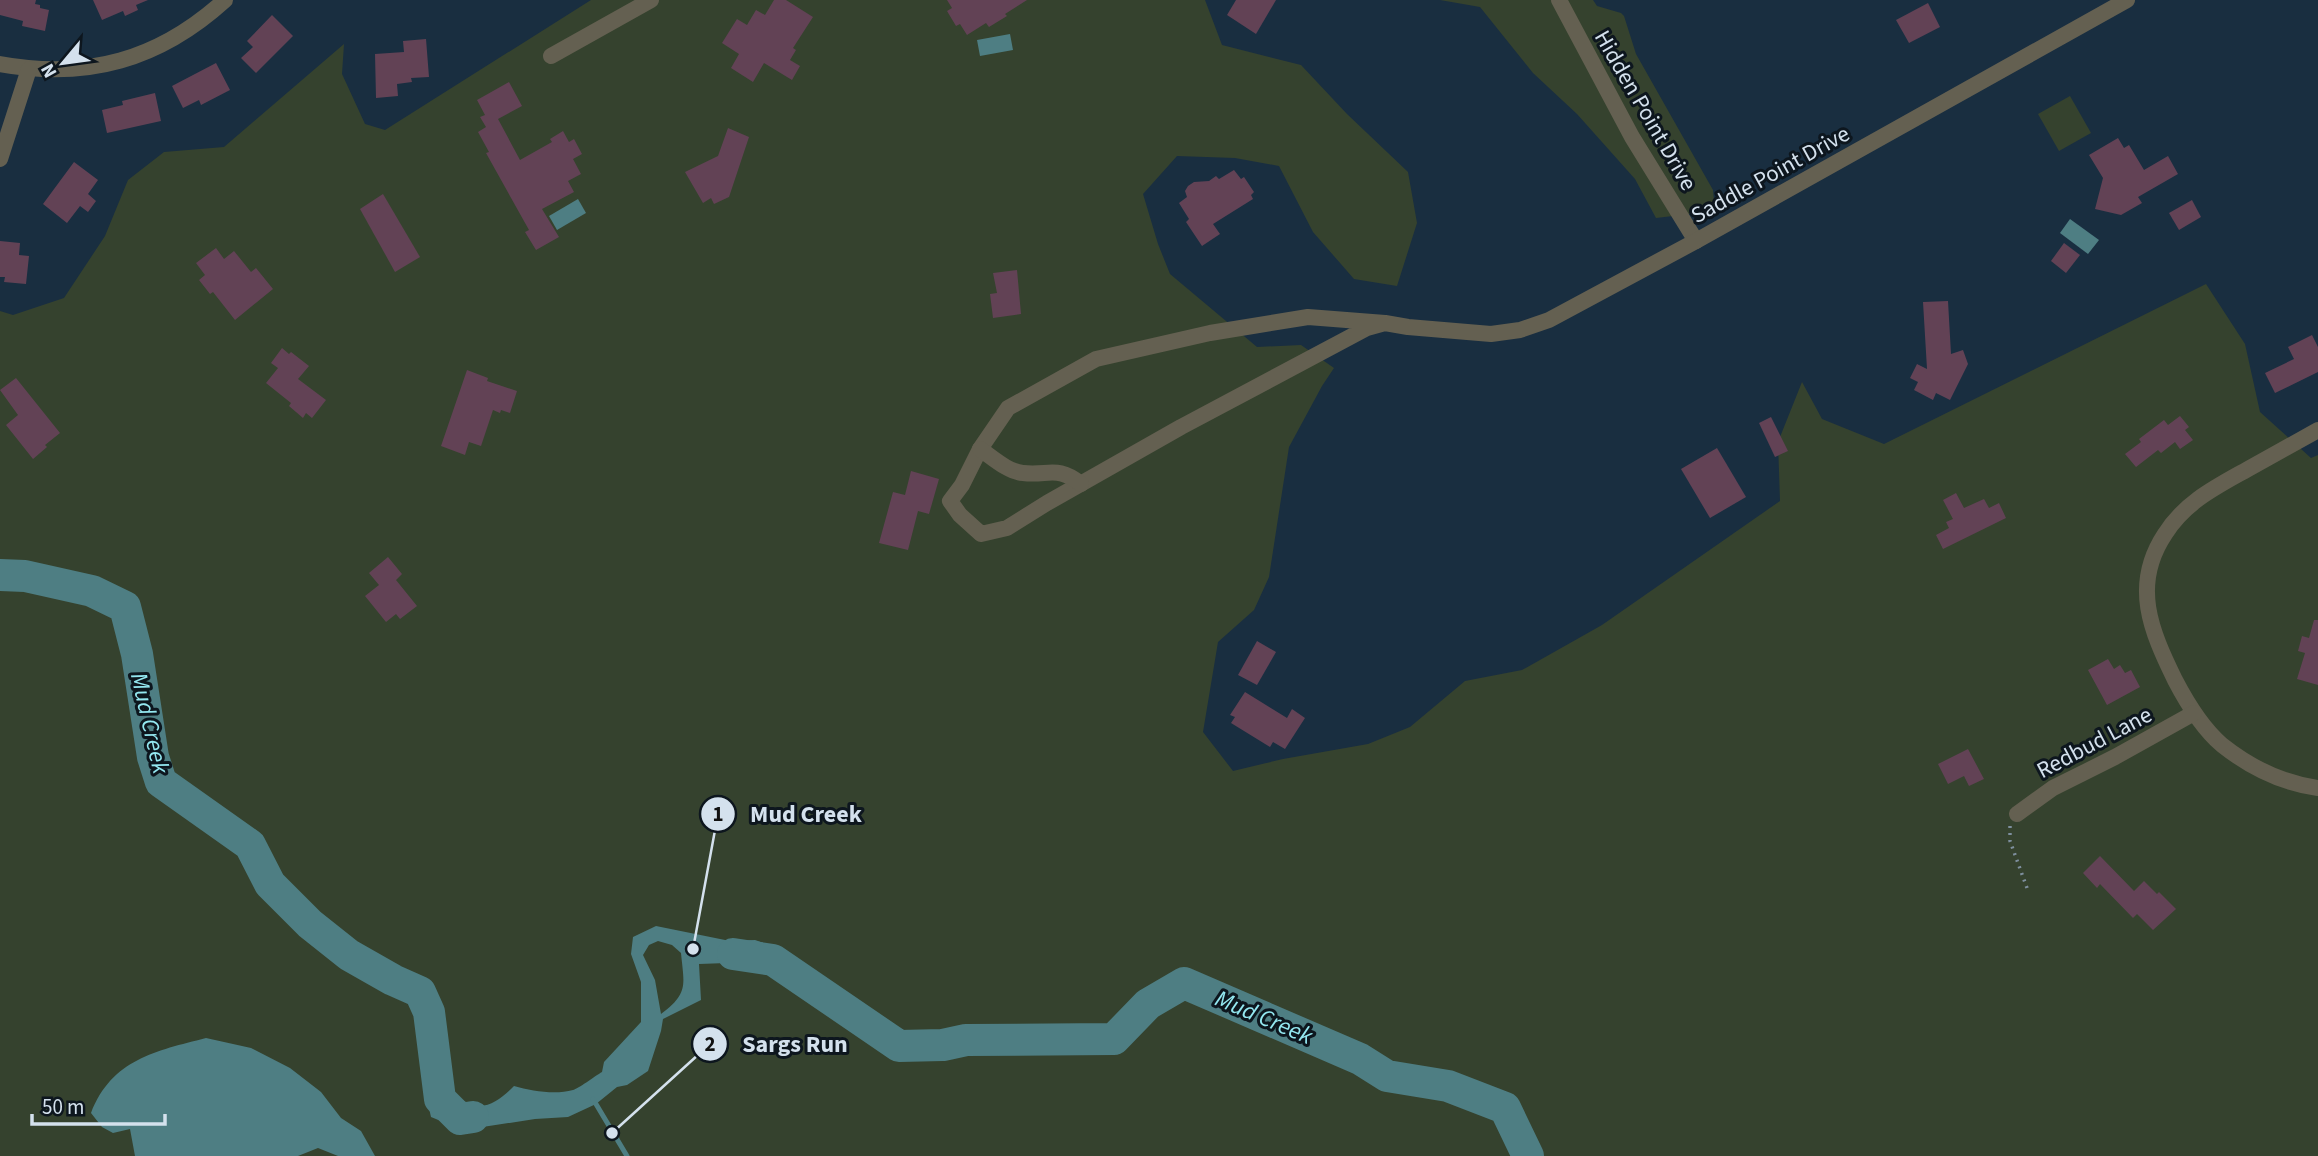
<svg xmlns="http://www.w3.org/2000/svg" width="2318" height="1156" font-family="'Source Sans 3',sans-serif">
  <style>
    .green { fill: #35422e }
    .water { fill: #4e7e83; fill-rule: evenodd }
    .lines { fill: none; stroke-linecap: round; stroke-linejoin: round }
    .stream { stroke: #4e7e83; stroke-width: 5 }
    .river { stroke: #4e7e83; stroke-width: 32 }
    .building { fill: #624255 }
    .path { stroke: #7e8f9e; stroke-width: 3.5; stroke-dasharray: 2 5; stroke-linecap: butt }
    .minor { stroke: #646051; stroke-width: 16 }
    .labels { text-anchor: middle; stroke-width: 6; stroke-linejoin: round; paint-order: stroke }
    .street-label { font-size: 23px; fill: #d4e1ed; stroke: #0d161e }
    .water-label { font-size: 24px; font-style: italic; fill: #94e8f1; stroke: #0d161e }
    .leader { fill: none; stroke: #d4e1ed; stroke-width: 2.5 }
    .callout-dot { fill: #d4e1ed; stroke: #0d161e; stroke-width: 2.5 }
    .mark-label { font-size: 21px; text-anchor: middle; font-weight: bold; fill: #111 }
    .callout-label { font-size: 24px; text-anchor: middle; font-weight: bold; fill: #d4e1ed; stroke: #0d161e; stroke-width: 6; stroke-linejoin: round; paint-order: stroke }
  </style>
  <rect width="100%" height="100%" fill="#192e40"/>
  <!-- green -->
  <g class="green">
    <path d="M591,0H1205L1222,45L1301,65L1347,114L1408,172L1417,223L1397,286L1354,279L1313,232L1279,166L1235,158L1177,156L1143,194L1158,244L1170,274L1257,347L1301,345L1334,368L1322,386L1289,447L1269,577L1254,610L1218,642L1203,732L1233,771L1283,759L1368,744L1410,727L1465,681L1522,670L1602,625L1780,501L1778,442L1802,382L1822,419L1884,444L2206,284L2245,344L2260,412L2311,458L2318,455V1156H0V311L13,315L64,298L105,236L128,180L164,152L224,147L344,44L342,74L365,124L385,130Z"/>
    <path d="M1440,0H1593L1597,6L1621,13L1624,16L1636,54L1713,190L1715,211L1656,218L1635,179L1577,114L1533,73L1480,7Z"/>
    <path d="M2070,96L2091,133L2059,151L2038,114Z"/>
  </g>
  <!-- water -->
  <g class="water">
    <path d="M1010,34L1013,50L980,56L977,40Z"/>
    <path d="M578,199L586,213L557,230L549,216Z"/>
    <path d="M2070,219L2099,240L2088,254L2060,233Z"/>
    <path d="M656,926L730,941L755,940L781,949L766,972L727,963L699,964L701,1000L663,1019L661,1031L648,1071L627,1085L617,1087L596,1104L568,1117L535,1119L463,1130L431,1117L428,1104L456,1095C479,1115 496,1104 514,1086C532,1091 555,1095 573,1090C578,1089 595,1076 602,1072L604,1062L641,1022V982L631,954L633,937ZM658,941L672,945L681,953C684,985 689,993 661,1014L655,980L643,955L649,945Z"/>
    <path d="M206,1038L251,1048L290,1068L321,1092L341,1118L361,1131L375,1156H338L318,1148L298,1156H135L130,1129L113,1133L102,1127L91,1113C112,1059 156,1051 206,1038Z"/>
  </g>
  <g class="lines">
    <!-- stream -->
    <path class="stream" d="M593,1099L627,1156"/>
    <!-- river -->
    <g class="river">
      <path d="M0,575L25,576L92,591L125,607L137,654L153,757L161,782L250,845L270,884L310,924L349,955L393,980L420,992L429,1012L440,1099L460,1119L473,1117"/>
      <path d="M733,954L773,960L899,1046L943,1045L966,1040L1114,1039L1148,1004L1184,983L1360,1059L1387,1076L1448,1086L1505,1108L1528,1156"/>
    </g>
  </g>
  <!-- building -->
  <g class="building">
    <path d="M0,0H36L35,4L40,5V8L49,10L45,31L22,26L23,21L0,15Z"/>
    <path d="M93,0H148L136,5L138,10L125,16L123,11L102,20Z"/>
    <path d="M774,0H786L813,17L793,48L796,50L790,60L800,66L792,80L764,63L753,82L731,68L739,54L722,43L737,19L747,25L756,10L765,15Z"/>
    <path d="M947,0H1027L1005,14L1007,16L989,27L986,23L967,35L960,24L956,26L947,11L952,8Z"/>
    <path d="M1236,0H1276L1256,34L1227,15Z"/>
    <path d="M1928,3L1940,27L1909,43L1896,20Z"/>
    <path d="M272,15L293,36L256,73L241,58L253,47L247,41Z"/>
    <path d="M426,39L429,77L411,78L412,82L397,84L398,96L376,98L375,54L404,52L403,41Z"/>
    <path d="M216,63L230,90L201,105L199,100L183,108L172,86Z"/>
    <path d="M509,82L522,106L498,119L520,160L552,142L550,139L563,131L569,142L574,139L582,154L573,159L581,174L568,181L574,192L542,209L559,237L536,250L525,232L529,230L486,153L489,152L478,132L486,127L480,117L485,115L477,100Z"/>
    <path d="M155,93L161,121L107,133L102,110L123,105L122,101Z"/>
    <path d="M728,128L749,137L729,197L714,204L711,198L703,203L685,172L718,156Z"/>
    <path d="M2118,138L2124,148L2129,145L2144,170L2168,156L2178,174L2138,197L2142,203L2121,215L2095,209L2103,178L2089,155Z"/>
    <path d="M74,162L98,180L88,194L96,201L88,212L80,206L67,223L43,204Z"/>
    <path d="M1234,170L1241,179L1244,177L1254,192L1251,195L1253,199L1213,224L1220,234L1202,246L1186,222L1189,219L1179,203L1187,197L1185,191L1188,186L1194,182L1209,181L1216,176L1219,179Z"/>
    <path d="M383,194L420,257L395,272L360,209Z"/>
    <path d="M2192,200L2201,217L2179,230L2169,213Z"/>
    <path d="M0,241L20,243L19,255L29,256L26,284L4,282L5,277H0Z"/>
    <path d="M2064,243L2080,255L2066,273L2051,261Z"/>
    <path d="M216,248L224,259L234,251L251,272L256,268L273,289L235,320L213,292L210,294L199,280L205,275L196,263Z"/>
    <path d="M1017,270L1021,314L993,318L990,294L997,293L993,273Z"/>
    <path d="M1948,301L1951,354L1963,350L1968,364L1950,400L1936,393L1933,400L1914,390L1918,382L1910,378L1917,364L1927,369L1923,302Z"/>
    <path d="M2312,335L2318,347V372L2275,393L2265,373L2294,359L2288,347Z"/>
    <path d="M282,348L289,354L291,352L309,366L298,379L326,400L312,418L306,413L303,418L289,406L291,403L266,383L278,368L271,363Z"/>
    <path d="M467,370L488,378L487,381L517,391L510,413L501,410L500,413L493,410L481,446L469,442L465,455L441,446Z"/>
    <path d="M16,378L60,433L45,445L47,447L33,459L6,425L18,415L0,390Z"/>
    <path d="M2180,416L2189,427L2185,430L2193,440L2180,449L2175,442L2161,453L2158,450L2136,467L2125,454L2141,442L2139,439L2164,420L2168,425Z"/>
    <path d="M1771,417L1788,451L1775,457L1759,423Z"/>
    <path d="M1717,448L1746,497L1710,518L1681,469Z"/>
    <path d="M911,471L939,479L929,514L918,511L908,550L879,543L893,492L905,495Z"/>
    <path d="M1956,493L1964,508L1984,499L1989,508L1999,503L2006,518L1943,549L1936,535L1949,528L1946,522L1953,519L1943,500Z"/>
    <path d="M388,557L402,574L396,580L417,606L400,619L396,614L386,622L365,596L379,585L369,573Z"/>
    <path d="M2314,620H2318V685L2297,679L2305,653L2298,651L2302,636L2309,638Z"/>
    <path d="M1257,641L1276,652L1257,685L1238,675Z"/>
    <path d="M2108,659L2114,669L2120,665L2125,673L2131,670L2140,687L2107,705L2088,670Z"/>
    <path d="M1245,692L1287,718L1292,709L1305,718L1285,749L1273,742L1270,747L1231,723L1235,717L1230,715Z"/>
    <path d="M1968,749L1984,779L1969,786L1964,776L1948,784L1938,764Z"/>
    <path d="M2100,856L2134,891L2144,881L2157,894L2159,892L2176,909L2153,930L2137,914L2133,918L2100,884L2097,888L2083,873Z"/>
  </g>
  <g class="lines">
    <!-- path -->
    <path class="path" d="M2010,826V841L2027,888"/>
    <!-- minor -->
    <g class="minor">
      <path d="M1559,0L1632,137L1696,241"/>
      <path d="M551,56L651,0"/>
      <path d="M0,64C87,80 159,60 225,0"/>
      <path d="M0,159L29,69"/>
      <path d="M1385,323L1367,328L1181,427L1047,503L1007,528L981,534L960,515L950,501L962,485L980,449L1008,408L1096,359L1210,333L1308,317L1385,323L1408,327L1491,334L1520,330L1549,320L1696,241L2127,0"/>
      <path d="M2318,430C2295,443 2271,456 2248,469C2216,487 2185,502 2165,534C2131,585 2151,631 2175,680C2187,703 2202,728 2222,745C2251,768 2281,783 2318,788"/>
      <path d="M980,449C992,457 1008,472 1023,473C1049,476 1057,465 1081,484"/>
      <path d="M2017,814L2053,788L2115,757L2194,713"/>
    </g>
  </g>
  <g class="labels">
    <!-- street labels -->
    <g class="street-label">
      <text transform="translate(1646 110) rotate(60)" y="8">Hidden Point Drive</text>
      <text transform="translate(1770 174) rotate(-29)" y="8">Saddle Point Drive</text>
      <text transform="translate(2094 742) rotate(-28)" y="8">Redbud Lane</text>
    </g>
    <!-- water labels -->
    <g class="water-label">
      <text transform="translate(150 723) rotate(77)" y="8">Mud Creek</text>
      <text transform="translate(1264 1017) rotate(23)" y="8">Mud Creek</text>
    </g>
  </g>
  <!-- callouts -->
  <path class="leader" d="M693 949L718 814M612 1133L710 1044"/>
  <g class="callout-dot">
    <circle cx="693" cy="949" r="7"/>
    <circle cx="612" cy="1133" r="7"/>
    <circle cx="718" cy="814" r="18"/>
    <circle cx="710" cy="1044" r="18"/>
  </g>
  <g class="mark-label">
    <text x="718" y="821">1</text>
    <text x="710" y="1051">2</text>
  </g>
  <g class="callout-label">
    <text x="806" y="822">Mud Creek</text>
    <text x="795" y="1052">Sargs Run</text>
  </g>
  <!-- north arrow -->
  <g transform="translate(63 63) rotate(241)" stroke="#0d161e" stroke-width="5" paint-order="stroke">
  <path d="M0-5L12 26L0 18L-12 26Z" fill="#d4e1ed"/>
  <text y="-10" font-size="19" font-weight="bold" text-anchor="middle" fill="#d4e1ed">N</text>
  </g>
  <!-- scale -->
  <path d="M32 1114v10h133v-10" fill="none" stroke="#d4e1ed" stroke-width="3.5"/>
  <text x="42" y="1114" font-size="21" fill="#d4e1ed" stroke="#0d161e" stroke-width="5" paint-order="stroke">50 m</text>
</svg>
